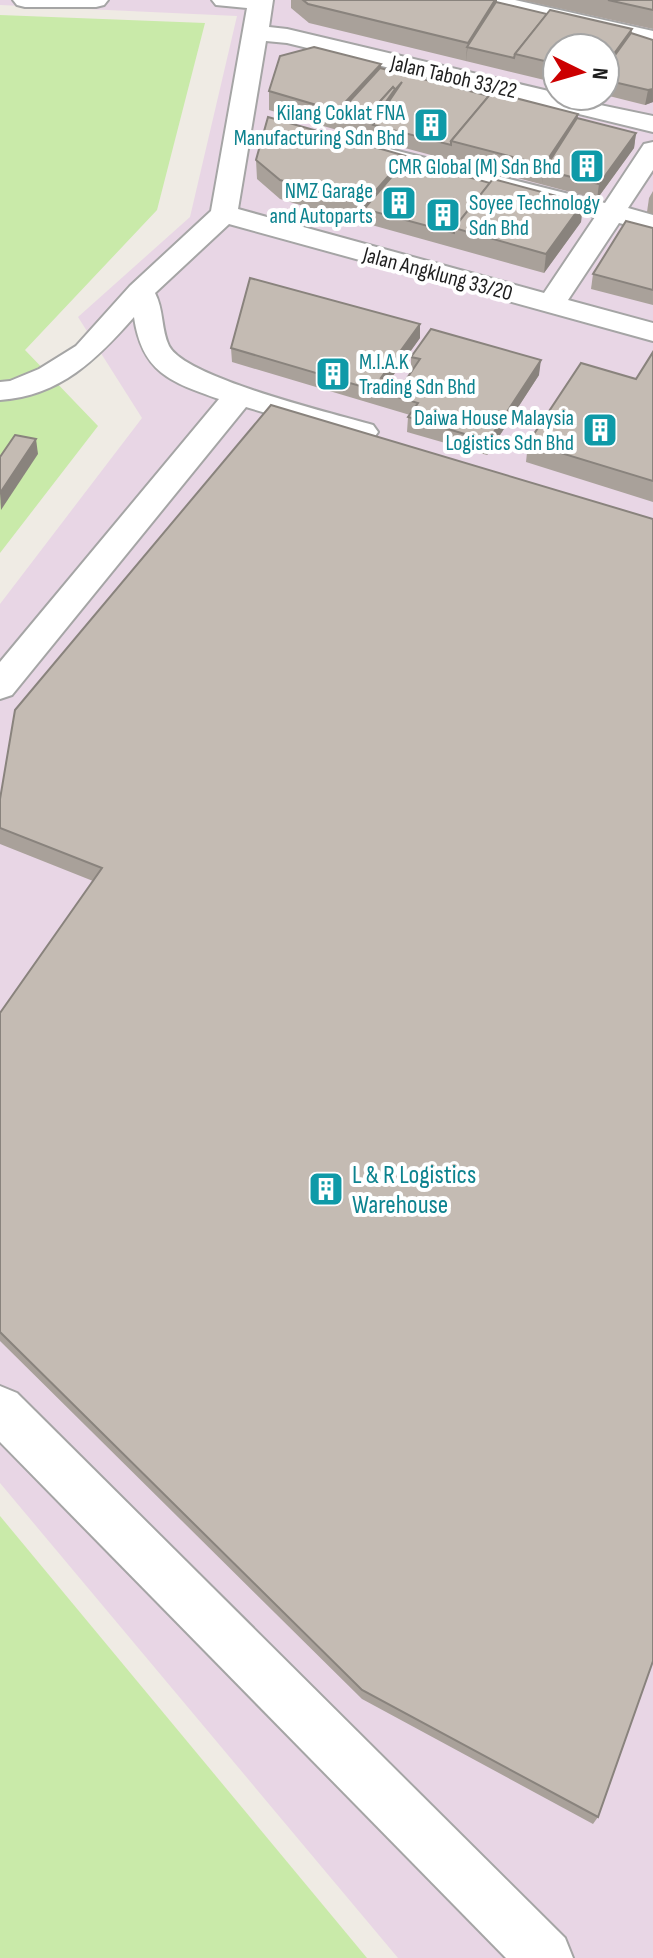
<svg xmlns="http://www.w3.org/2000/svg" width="653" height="1958" font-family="'Sofia Sans Condensed',sans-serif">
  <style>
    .industrial { fill: #e8d6e5; fill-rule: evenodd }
    .grass { fill: #c9eaa9 }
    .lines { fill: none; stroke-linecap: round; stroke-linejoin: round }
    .minor-casing { stroke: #a5a5a5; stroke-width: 4 }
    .minor { fill: #fff; fill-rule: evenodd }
    .wall { fill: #a9a19a }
    .shaded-wall { fill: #89837d }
    .building { fill: #c4bbb3; stroke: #89837d; stroke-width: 2 }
    .labels { text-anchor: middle; stroke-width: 8; stroke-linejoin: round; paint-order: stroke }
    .far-street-label { font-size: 22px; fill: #1e1e1e; stroke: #fff }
    .far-culture-label { font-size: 22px; fill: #0d838f; stroke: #fff; text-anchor: end }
    .culture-label { font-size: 26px; fill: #0d838f; stroke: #fff; text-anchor: start }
  </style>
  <rect width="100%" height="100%" fill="#efebe4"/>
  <!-- industrial -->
  <path class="industrial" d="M0,0H653V1958H398L0,1483V604L142,418L78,317L190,217L237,16L0,5ZM557,48H605V96H557Z"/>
  <!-- grass -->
  <g class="grass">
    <path d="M0,15L205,23L157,210L25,350L98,426L0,553Z"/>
    <path d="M0,1516L367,1958H0Z"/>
  </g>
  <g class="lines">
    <defs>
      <g id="minor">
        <path d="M13,0H108L104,5L96,7H25L17,5Z"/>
        <path d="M212,0H273L269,27L287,29L557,93V96L653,116V132L287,43L266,41L238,209L544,293L595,217L349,155L345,149L349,143L358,141L605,203L644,144L653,142V170L628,208L653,215V231L619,223L568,300L653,323V341L229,224L155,293C164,310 161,330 169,346C185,378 335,414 373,425L378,432L373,439L362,442L246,407L12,695L0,699V662L219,399C170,382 142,372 134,317C97,359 60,396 0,400V382L10,381L39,369L76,346L130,286L211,211L247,8L216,5Z"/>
        <path d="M470,0H515L653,31V45L482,7L474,5Z"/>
        <path d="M0,1386L17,1393L565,1938L573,1958H506L0,1442Z"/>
      </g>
    </defs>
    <!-- minor casing -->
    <use href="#minor" class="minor-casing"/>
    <!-- minor -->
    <use href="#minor" class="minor"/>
  </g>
  <!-- wall -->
  <g class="wall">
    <path d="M291,0H497L496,2L547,14L632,29L631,33L653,40V102L645,105L605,95V48H557V83L309,23L291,8Z"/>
    <path d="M522,0H653V29L567,10Z"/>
    <path d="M381,64L380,68L489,96L578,114L577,118L636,133L634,148L597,199L337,130L269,110V91Z"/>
    <path d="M256,160H406L490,183L583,203L581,222L544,273L307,207L280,199L257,179Z"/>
    <path d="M653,191V214L647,212L649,198Z"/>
    <path d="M653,228V305L591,289L593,274Z"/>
    <path d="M420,338L390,380L403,384L411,372V357L539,375L487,455L407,432L408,417L410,415L232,362L231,348Z"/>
    <path d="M653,352V502L526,462L528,443L636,379Z"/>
    <path d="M271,405L598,1817L593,1824L362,1699L0,1341V1013L93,881L0,844V799Z"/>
  </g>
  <!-- shaded-wall -->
  <g class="shaded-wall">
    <path d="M495,0H497L495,16L467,47L466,62L468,43Z"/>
    <path d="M632,29L629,48L605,80V66Z"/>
    <path d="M381,64L380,82L337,115V111Z"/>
    <path d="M402,82L373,125V120L369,119Z"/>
    <path d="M653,89V102L645,105L648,90Z"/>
    <path d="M578,114L576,133L544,170L542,184L544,165Z"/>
    <path d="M636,133L634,148L597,199L599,184Z"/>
    <path d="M406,156L405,175L364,209V204Z"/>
    <path d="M583,203L581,222L544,273L546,254Z"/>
    <path d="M420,324V338L381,392V378Z"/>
    <path d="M541,360L539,375L487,455L488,441Z"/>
    <path d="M36,439L38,454L1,510L0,493Z"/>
  </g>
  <!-- building -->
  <g class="building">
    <path d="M303,0H495L468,43L308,4Z"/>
    <path d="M608,0H653V10Z"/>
    <path d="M496,2L547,14L515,54L514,58L467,47Z"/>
    <path d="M550,10L632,29L605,66V48H557V64L515,54Z"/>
    <path d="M631,33L653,40V89L648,90L605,80V69Z"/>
    <path d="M314,47L381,64L337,111L269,91L280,56Z"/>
    <path d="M380,68L489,96L451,141V145L373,125L402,82L395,90L393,87L365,118V123L337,115Z"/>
    <path d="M393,87L395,89L373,120L365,118Z"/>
    <path d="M492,92L578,114L544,165L451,141Z"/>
    <path d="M268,117L406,156L364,204L307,188L280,180L256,160Z"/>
    <path d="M577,118L636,133L599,184L544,170Z"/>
    <path d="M406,160L490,183L454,228V233L364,209Z"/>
    <path d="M493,179L583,203L546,254L454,228Z"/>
    <path d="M626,221L653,228V290L593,274Z"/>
    <path d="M250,278L420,324L381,378L403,384L420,359L411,357L431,329L541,360L488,441L408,417L418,403L231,348Z"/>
    <path d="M653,352V481L528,443L581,363L636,379Z"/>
    <path d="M271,405L653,519V1661L598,1817L362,1690L0,1332V1013L102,868L0,828V799L15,710Z"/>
    <path d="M15,435L36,439L0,493V457Z"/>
  </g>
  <!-- icons -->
  <defs>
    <symbol id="building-square" viewBox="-11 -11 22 22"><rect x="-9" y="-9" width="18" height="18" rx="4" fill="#0f9aa8" stroke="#fff"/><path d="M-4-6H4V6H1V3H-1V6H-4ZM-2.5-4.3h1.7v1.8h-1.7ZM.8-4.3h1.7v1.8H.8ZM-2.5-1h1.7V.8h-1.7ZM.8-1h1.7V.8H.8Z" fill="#fff"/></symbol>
  </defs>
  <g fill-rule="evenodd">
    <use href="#building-square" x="411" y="105" width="40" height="40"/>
    <use href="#building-square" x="567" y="146" width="40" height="40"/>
    <use href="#building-square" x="379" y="183" width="40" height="40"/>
    <use href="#building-square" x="423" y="195" width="40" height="40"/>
    <use href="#building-square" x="313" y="354" width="40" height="40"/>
    <use href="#building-square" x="580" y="410" width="40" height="40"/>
    <use href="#building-square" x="306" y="1169" width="40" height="40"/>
  </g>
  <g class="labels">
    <!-- far-street labels -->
    <g class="far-street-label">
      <text transform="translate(454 76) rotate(13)" y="8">Jalan Taboh 33/22</text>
      <text transform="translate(438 273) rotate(15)" y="8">Jalan Angklung 33/20</text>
    </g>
    <!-- far-culture labels -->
    <g class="far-culture-label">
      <text x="405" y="120">Kilang Coklat FNA<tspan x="405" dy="25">Manufacturing Sdn Bhd</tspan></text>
      <text x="561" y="174">CMR Global (M) Sdn Bhd</text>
      <text x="373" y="198">NMZ Garage<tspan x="373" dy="25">and Autoparts</tspan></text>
      <text x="469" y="210" text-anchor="start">Soyee Technology<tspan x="469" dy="25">Sdn Bhd</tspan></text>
      <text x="359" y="369" text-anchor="start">M.I.A.K<tspan x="359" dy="25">Trading Sdn Bhd</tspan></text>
      <text x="574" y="425">Daiwa House Malaysia<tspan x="574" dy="25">Logistics Sdn Bhd</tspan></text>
    </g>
    <!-- culture labels -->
    <g class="culture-label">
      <text x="352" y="1183">L &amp; R Logistics<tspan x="352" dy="30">Warehouse</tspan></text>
    </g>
  </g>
  <!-- north arrow -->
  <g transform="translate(581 72) rotate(95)"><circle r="38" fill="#ffffff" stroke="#a5a5a5" stroke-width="2"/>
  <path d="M0-6L14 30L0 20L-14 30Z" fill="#cc0001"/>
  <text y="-12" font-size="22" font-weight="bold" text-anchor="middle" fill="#1e1e1e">N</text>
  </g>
</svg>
